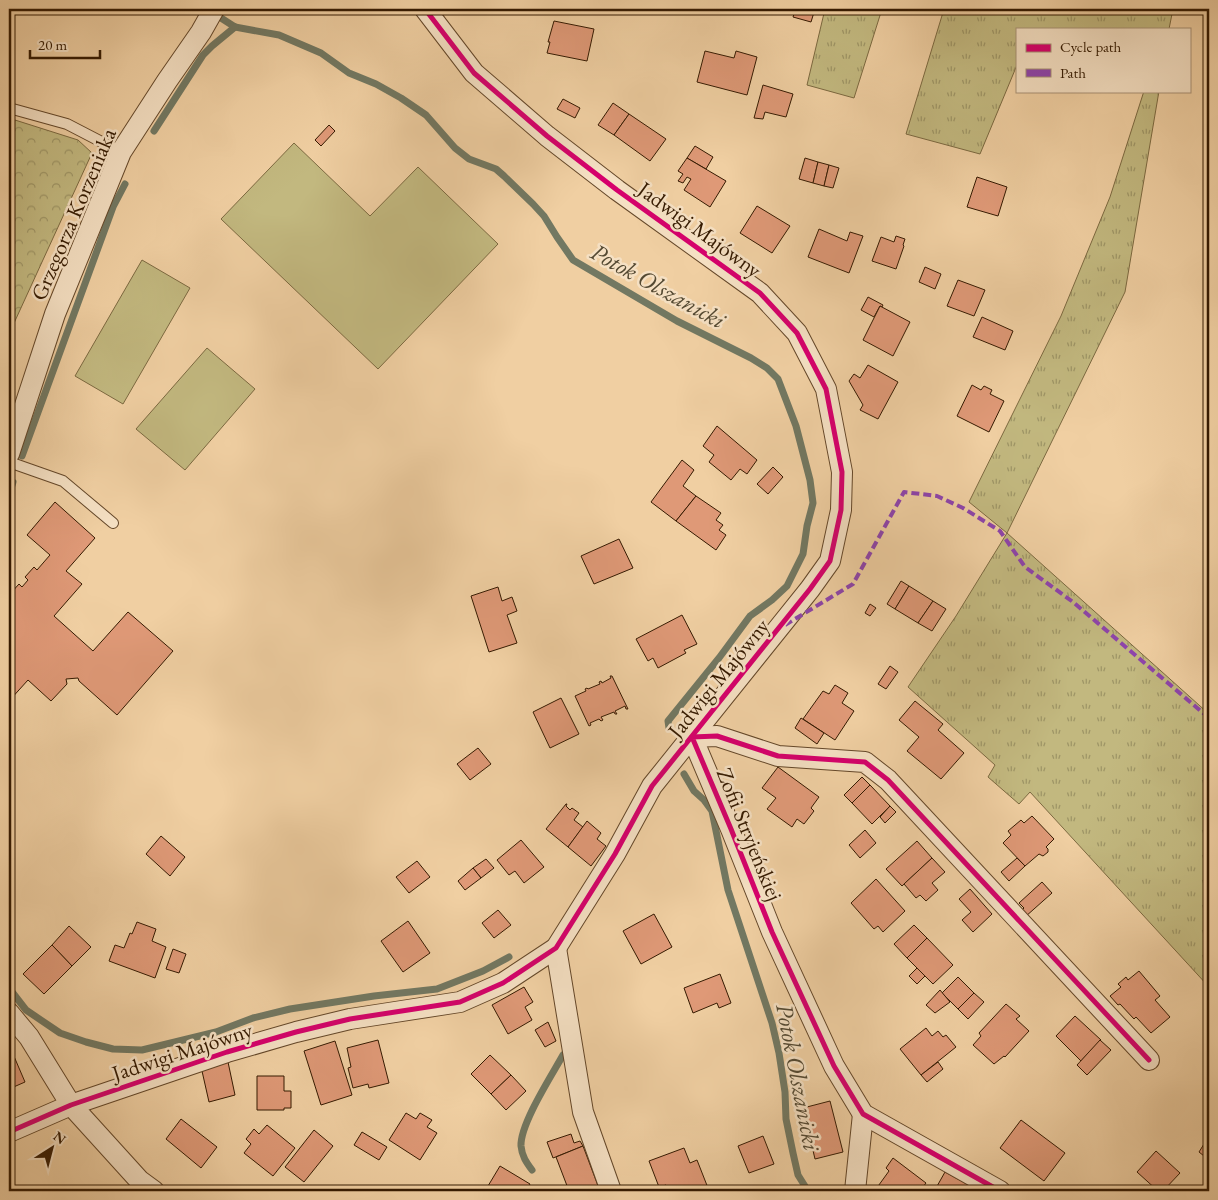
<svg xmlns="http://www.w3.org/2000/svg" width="1218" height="1200" font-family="'EB Garamond',serif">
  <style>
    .grass { fill: url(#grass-tufts); stroke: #7c6940 }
    .forest { fill: url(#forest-crowns); stroke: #7c6940 }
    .pitch { fill: #c2b87f; stroke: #7c6940 }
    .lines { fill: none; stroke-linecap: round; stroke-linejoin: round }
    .stream { stroke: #727862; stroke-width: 7 }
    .building { fill: #df9977; stroke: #351a01 }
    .service-casing { stroke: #644729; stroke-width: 12 }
    .minor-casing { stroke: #644729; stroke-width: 22 }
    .service { stroke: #f5e0c3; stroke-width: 10 }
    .minor { stroke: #f5e0c3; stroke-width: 20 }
    .quiet { stroke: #8e44ad; stroke-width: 4; stroke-dasharray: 8 4; stroke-linecap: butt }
    .cycleway-casing { stroke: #f5e0c3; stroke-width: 8 }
    .cycleway { stroke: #d6006c; stroke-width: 5 }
    .labels { text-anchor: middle; stroke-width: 5; stroke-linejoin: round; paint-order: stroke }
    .street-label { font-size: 22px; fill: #351a01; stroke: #f5e0c3 }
    .water-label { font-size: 24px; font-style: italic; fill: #544932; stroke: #f5e0c3 }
  </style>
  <defs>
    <pattern id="grass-tufts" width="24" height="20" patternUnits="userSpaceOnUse" patternTransform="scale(1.25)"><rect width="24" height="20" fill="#c2b87f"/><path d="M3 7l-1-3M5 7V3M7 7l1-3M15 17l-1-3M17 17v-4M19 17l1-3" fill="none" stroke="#9e9566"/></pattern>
    <pattern id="forest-crowns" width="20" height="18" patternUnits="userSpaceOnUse" patternTransform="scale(1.25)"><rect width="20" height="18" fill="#c2b87f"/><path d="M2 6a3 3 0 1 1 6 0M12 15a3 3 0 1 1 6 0" fill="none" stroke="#9e9566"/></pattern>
  </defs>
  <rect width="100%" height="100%" fill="#f0cfa2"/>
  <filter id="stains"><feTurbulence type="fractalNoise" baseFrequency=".004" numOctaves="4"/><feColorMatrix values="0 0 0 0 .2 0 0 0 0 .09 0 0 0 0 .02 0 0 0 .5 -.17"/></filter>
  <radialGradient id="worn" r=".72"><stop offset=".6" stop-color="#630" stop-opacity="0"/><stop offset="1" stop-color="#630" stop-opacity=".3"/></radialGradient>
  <!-- grass -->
  <g class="grass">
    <path d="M825,9H882L854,98L807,85Z"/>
    <path d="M944,9H1173L1169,29H1017V65L980,154L906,134Z"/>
    <path d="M1144,91H1159L1125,292L1007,533L1209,714V987L1030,792L1019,804L988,777L995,765L908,687L956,616L1007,533L969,502L1061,316L1110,197Z"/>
  </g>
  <!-- forest -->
  <path class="forest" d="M15,120L78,140L92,153L9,334V137H11Z"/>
  <!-- pitch -->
  <g class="pitch">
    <path d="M294,143L370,216L418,167L498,244L378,369L221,219Z"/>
    <path d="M142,260L190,288L123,404L75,376Z"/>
    <path d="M207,348L255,389L185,470L136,429Z"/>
  </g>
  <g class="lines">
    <!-- stream -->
    <g class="stream">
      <path d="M193,9L221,18L235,27L279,35L321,53L349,73L376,84L401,98L426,115L455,148L469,159L496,169L504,176L533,204L544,216L557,237L573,260L677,321L751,358L767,368L778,379L796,426L810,480L813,503L807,526L803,554L787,586L772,600L750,616L719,658L668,721L669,728"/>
      <path d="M154,131L203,55L212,46L235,27"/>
      <path d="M22,456L113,207L125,184"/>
      <path d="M9,495L13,482"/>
      <path d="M684,774L694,791L704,800L712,811L728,890L772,1023L779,1053L785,1092L786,1119L793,1153L798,1175L808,1191"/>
      <path d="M9,988L26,1010L60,1033L86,1042L113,1049L142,1050L216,1032L253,1018L290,1009L374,996L437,989L483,971L509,957"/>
      <path d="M532,1170C526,1162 522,1156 521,1146C520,1124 552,1075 563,1055"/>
    </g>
  </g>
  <!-- building -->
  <g class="building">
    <path d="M787,9H815L811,22L793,17L795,11Z"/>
    <path d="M554,21L594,29L587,61L547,53L550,42H548Z"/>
    <path d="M705,51L734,58L736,51L757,57L747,95L697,82Z"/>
    <path d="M763,85L793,94L786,117L765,112L763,119L754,118Z"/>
    <path d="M563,99L580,108L575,118L557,109Z"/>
    <path d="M613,103L629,114L614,135L598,125Z"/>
    <path d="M629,114L666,139L650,161L614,135Z"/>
    <path d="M329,125L335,131L321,146L315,140Z"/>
    <path d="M695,146L713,157L706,169L687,158Z"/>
    <path d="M687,158L726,181L710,207L684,190L691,179L687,177L683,183L678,181L683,174L678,171Z"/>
    <path d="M805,158L818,162L813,183L799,179Z"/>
    <path d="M818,162L829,165L824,186L813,183Z"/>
    <path d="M829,165L839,168L833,188L824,186Z"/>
    <path d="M977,177L1007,187L998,216L967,207Z"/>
    <path d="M757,206L790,226L772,253L740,233Z"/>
    <path d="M819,229L847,241L850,232L863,236L849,273L808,257Z"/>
    <path d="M896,236L905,239L903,245L904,246L896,269L872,261L881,237L894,242Z"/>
    <path d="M925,267L941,274L935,289L919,282Z"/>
    <path d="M958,280L985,290L974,316L947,306Z"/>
    <path d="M868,297L883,305L882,307L880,306L874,317L861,310Z"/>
    <path d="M880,306L910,322L893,356L863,340Z"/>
    <path d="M982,317L1013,331L1005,350L973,337Z"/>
    <path d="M868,365L898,382L878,419L860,410L863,405L849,381L854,374L860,378Z"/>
    <path d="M972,385L981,390L984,386L992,390L990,394L1004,401L989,432L957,416Z"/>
    <path d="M717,426L757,460L747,474L740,469L731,480L709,462L714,455L703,446Z"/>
    <path d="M682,460L694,470L683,486L696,496L676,521L651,502Z"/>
    <path d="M773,467L783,477L768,494L757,484Z"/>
    <path d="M696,496L721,513L716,520L723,525L719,530L726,535L716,550L676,521Z"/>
    <path d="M55,502L95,538L66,571L82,584L54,616L93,651L128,612L173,651L117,715L79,681L78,678L66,679L67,684L51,701L28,680L9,701V602L14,597L10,594L19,584L22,587L28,580L25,577L34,567L37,570L50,555L27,535Z"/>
    <path d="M619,539L633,568L594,584L581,556Z"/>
    <path d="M901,581L909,586L895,609L887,604Z"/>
    <path d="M909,586L933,601L918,623L895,609Z"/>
    <path d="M498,587L502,601L512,597L517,611L507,615L517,643L489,652L471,596Z"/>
    <path d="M933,601L946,609L932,631L918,623Z"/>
    <path d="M870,604L876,608L870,616L865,613Z"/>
    <path d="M682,615L697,644L684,650L686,653L658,668L653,658L648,661L636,639Z"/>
    <path d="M890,666L898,672L886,689L878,684Z"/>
    <path d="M610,676H612L628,709H626L625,706L615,711L617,714H615L614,712L601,717L603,720L601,721L599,719L590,723L591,725L589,726L575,696L586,691L585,689L587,688L588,689L600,684L599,682L601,681L602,683L611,678Z"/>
    <path d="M835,685L848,693L842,703L854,711L835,740L803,719L823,691L829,694Z"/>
    <path d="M561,698L579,734L550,748L533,712Z"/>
    <path d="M915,701L943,724L938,730L964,753L941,779L907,751L919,737L899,720Z"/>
    <path d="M801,718L824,733L817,744L795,728Z"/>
    <path d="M478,748L491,764L470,780L457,764Z"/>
    <path d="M778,767L819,797L811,808L814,811L804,824L797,819L792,827L767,809L776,798L762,788Z"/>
    <path d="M862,777L870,785L852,803L844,795Z"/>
    <path d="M870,785L890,806L872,824L852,803Z"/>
    <path d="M566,804H567L566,806L570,810L572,808L579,813L574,820L583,827L568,847L546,829Z"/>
    <path d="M890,806L896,812L885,823L880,817Z"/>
    <path d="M1032,816L1054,839L1046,847L1048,849V852L1043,856L1039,854L1025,866L1003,843L1011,835L1008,831L1021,820L1024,823Z"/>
    <path d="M587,821L601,833L597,839L606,846L591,866L568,847Z"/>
    <path d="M865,830L876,843L860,858L849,845Z"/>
    <path d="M161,836L185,857L170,876L146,854Z"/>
    <path d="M521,840L544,867L524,883L515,871L509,875L497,860Z"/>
    <path d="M917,841L932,858L902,886L886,869Z"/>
    <path d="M932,858L945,872L932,883L938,890L926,901L920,895L916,898L904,884Z"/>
    <path d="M1017,858L1025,866L1009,881L1001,872Z"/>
    <path d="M486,859L494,868L481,878L473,868Z"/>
    <path d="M417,861L430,877L409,893L396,877Z"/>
    <path d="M473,868L481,878L465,890L458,881Z"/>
    <path d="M876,879L905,911L883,932L878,926L874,929L851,903Z"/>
    <path d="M1042,882L1052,893L1025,917L1020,912L1024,908L1019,903Z"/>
    <path d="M970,889L992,914L973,932L962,920L971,912L959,899Z"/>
    <path d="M498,910L511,925L494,938L482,923Z"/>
    <path d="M654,914L672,947L641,964L623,931Z"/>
    <path d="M408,921L430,953L403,972L381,941Z"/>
    <path d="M137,922L156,929L152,941L166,947L155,978L109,961L115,945L124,948L130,933L132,934Z"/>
    <path d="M914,925L927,938L907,958L894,944Z"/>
    <path d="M69,926L91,947L72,966L52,945Z"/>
    <path d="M927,938L953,965L933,984L907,958Z"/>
    <path d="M52,945L72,966L44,994L23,974Z"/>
    <path d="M173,949L186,954L179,973L166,969Z"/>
    <path d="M917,968L925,976L917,984L909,976Z"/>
    <path d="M1139,971L1160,996L1155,1000L1170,1017L1151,1033L1136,1017L1134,1019L1120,1004L1118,1005L1110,996L1121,987L1118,984L1126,977L1128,980Z"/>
    <path d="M720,974L731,1003L719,1008L717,1003L693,1013L684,988Z"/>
    <path d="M958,977L974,993L958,1009L942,993Z"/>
    <path d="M524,987L533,1002L525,1007L532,1020L508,1034L492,1005Z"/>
    <path d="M940,990L950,1002L935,1013L926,1005Z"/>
    <path d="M974,993L984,1002L968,1019L958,1009Z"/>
    <path d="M1006,1004L1020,1016L1016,1019L1029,1031L1005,1057L1004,1056L994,1064L973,1045L981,1036L979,1033Z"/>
    <path d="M1075,1016L1101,1040L1081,1061L1056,1036Z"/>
    <path d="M548,1022L556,1041L545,1047L535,1030Z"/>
    <path d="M926,1028L932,1036L938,1031L943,1037L946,1035L956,1047L921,1075L900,1049Z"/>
    <path d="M378,1040L389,1083L369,1088L368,1084L353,1088L348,1068L351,1067L347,1048Z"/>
    <path d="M1100,1040L1111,1050L1087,1075L1077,1065Z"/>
    <path d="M335,1041L352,1095L321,1105L304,1051Z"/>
    <path d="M13,1054L25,1082L9,1089V1055Z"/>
    <path d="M490,1055L511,1075L491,1094L471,1074Z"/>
    <path d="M228,1062L235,1095L209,1102L202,1071Z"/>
    <path d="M938,1062L943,1069L927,1082L921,1075Z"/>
    <path d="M511,1075L526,1091L506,1110L491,1094Z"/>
    <path d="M257,1076H284V1091H291V1108H284V1110H257Z"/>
    <path d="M830,1101L843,1152L815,1159L803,1108Z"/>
    <path d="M406,1113L416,1119L420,1113L432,1120L427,1127L437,1133L420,1160L389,1140Z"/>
    <path d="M181,1119L217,1147L201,1168L166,1139Z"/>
    <path d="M1021,1120L1065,1153L1044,1181L1000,1148Z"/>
    <path d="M267,1125L295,1148L273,1176L244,1153L251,1144L246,1139L254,1129L259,1134Z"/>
    <path d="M314,1130L333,1146L304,1182L285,1167Z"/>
    <path d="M362,1132L387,1147L379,1160L354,1145Z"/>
    <path d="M571,1134L574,1143L580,1141L583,1146L553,1158L547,1142Z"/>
    <path d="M763,1136L774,1164L749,1173L738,1146Z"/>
    <path d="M1209,1136V1160L1199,1152Z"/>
    <path d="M583,1146L600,1191H569L556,1157Z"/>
    <path d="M684,1148L690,1163L697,1160L708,1188L700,1191H668L666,1185L659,1187L649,1161Z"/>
    <path d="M1156,1151L1180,1173L1163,1191H1158L1137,1172Z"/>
    <path d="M893,1158L926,1183L920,1191H879L876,1189L889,1171L886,1168Z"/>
    <path d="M500,1166L530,1184L526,1191H485Z"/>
    <path d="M945,1172L976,1189L975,1191H943L936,1188Z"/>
  </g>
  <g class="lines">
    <defs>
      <g id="service">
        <path d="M9,108L67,124L121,152"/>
        <path d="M9,462L63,481L113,523"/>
      </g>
      <g id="minor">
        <path d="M9,454L55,314L121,152L167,81L201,32L214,9"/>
        <path d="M556,948L583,1112L611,1191"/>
        <path d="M9,1013L29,1037L71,1105L139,1180L154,1191"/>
        <path d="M9,1132L71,1105L227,1052L296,1032L350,1019L460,1002L503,983L556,948L615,854L652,786L810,589L830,561L841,510L842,472L826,389L797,333L760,293L617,190L547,136L474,73L425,9"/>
        <path d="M855,1191L863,1114"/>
        <path d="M1000,1191L863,1114L834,1066L772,932L731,829L692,737L717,736L778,756L865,762L888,780L1149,1060"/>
      </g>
    </defs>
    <!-- service casing -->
    <use href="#service" class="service-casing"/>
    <!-- minor casing -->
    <use href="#minor" class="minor-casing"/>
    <!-- service -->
    <use href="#service" class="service"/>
    <!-- minor -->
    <use href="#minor" class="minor"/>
    <!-- quiet -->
    <path class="quiet" d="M785,625L853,584L904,492L937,496L963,508L1000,531L1025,567L1073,602L1209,718"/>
    <defs>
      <g id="cycleway">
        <path d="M9,1132L71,1105L227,1052L296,1032L350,1019L460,1002L503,983L556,948L615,854L652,786L810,589L830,561L841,510L842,472L826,389L797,333L760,293L617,190L547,136L474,73L425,9"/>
        <path d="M1000,1191L863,1114L834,1066L772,932L731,829L692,737L717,736L778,756L865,762L888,780L1149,1060"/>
      </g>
    </defs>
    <!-- cycleway casing -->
    <use href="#cycleway" class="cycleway-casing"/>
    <!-- cycleway -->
    <use href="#cycleway" class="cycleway"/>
  </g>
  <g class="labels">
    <!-- street labels -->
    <g class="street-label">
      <text transform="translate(73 214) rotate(-67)" y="8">Grzegorza Korzeniaka</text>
      <text transform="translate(700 229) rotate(36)" y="8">Jadwigi Majówny</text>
      <text transform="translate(718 678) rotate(-51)" y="8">Jadwigi Majówny</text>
      <text transform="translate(750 834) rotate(68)" y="8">Zofii Stryjeńskiej</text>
      <text transform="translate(182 1051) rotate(-18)" y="8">Jadwigi Majówny</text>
    </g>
    <!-- water labels -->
    <g class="water-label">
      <text transform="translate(658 286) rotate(29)" y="8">Potok Olszanicki</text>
      <text transform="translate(798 1077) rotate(79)" y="8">Potok Olszanicki</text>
    </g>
  </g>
  <!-- margin -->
  <rect width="1218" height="1200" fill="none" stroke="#f0cfa2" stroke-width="30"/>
  <rect x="10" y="10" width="1198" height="1180" fill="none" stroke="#351a01" stroke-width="2.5"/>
  <rect x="15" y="15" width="1188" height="1170" fill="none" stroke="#351a01"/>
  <!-- legend -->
  <rect x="1016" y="28" width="175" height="65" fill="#f5e0c3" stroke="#a89175"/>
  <rect x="1026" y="44" width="25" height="8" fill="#d6006c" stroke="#a89175"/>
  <text x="1060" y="52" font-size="15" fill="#351a01">Cycle path</text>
  <rect x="1026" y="69" width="25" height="8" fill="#8e44ad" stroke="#a89175"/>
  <text x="1060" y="78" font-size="15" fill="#351a01">Path</text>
  <!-- north arrow -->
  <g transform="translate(52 1148) rotate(36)" stroke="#f5e0c3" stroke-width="4" paint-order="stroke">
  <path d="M0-4L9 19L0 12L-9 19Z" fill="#351a01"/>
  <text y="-8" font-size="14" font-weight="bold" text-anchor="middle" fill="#351a01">N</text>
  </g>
  <!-- scale -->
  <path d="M30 50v8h70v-8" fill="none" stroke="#351a01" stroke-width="2.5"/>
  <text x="38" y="50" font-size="15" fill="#351a01" stroke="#f5e0c3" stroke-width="4" paint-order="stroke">20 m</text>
  <rect width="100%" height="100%" filter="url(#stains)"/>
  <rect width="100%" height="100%" fill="url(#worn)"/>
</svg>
